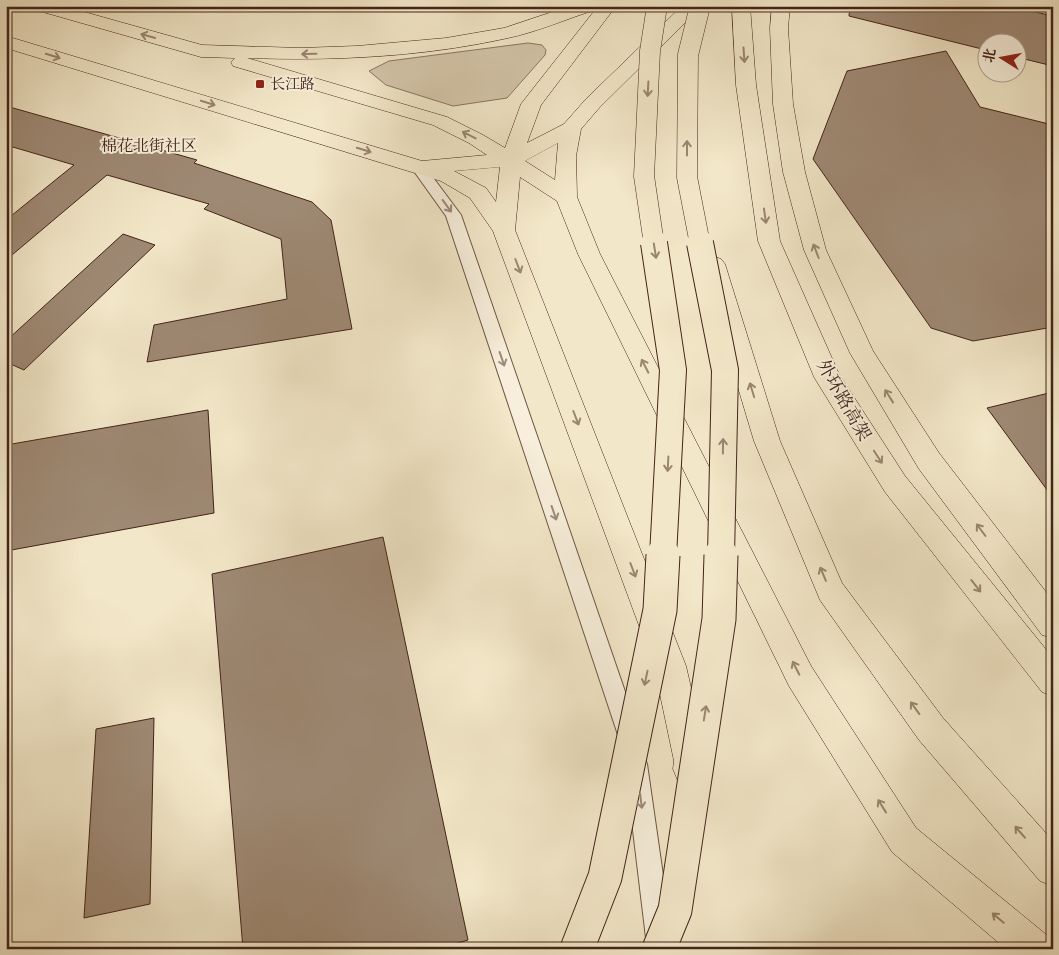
<svg xmlns="http://www.w3.org/2000/svg" width="1059" height="955" font-family="'IM FELL French Canon','Noto Serif SC',serif">
  <style>
    .green { fill: #d4c6aa; stroke: #8c7561 }
    .building { fill: #9e8974; stroke: #432418 }
    .lines { fill: none; stroke-linecap: round; stroke-linejoin: round }
    .lane-casing { stroke: #6f5544; stroke-width: 2 }
    .primary-casing { stroke: #432418; stroke-width: 1 }
    .highway-casing { stroke: #432418; stroke-width: 1 }
    .lane { fill: #f7efdb; fill-rule: evenodd }
    .primary { fill: #f2e7c8; fill-rule: evenodd }
    .highway { fill: #f2e7c8; fill-rule: evenodd }
    .highway-bridge-far2-casing { stroke: #432418; stroke-width: 21; stroke-linecap: butt }
    .highway-bridge-far1-casing { stroke: #432418; stroke-width: 28; stroke-linecap: butt }
    .highway-bridge-casing { stroke: #432418; stroke-width: 35; stroke-linecap: butt }
    .highway-bridge-far2 { stroke: #f2e7c8; stroke-width: 20 }
    .highway-bridge-far1 { stroke: #f2e7c8; stroke-width: 26 }
    .highway-bridge { stroke: #f2e7c8; stroke-width: 33 }
    .oneway { stroke: #9a8670 }
    .oneway2 { stroke: #9d8a7a }
    .poi-dot { fill: #8f2418; stroke: #f7efdb; stroke-width: 2 }
    .labels { text-anchor: middle; stroke-width: 4; stroke-linejoin: round; paint-order: stroke }
    .far-poi-label { font-size: 15px; fill: #432418; stroke: #f7efdb; text-anchor: start }
    .far-neighbourhood-label { font-size: 16px; fill: #432418; stroke: #f7efdb }
    .street-label { font-size: 18px; fill: #432418; stroke: #f7efdb }
  </style>
  <rect width="100%" height="100%" fill="#f2e7c8"/>
  <filter id="stains"><feTurbulence type="fractalNoise" baseFrequency=".004" numOctaves="4"/><feColorMatrix values="0 0 0 0 .2 0 0 0 0 .09 0 0 0 0 .02 0 0 0 .5 -.17"/></filter>
  <radialGradient id="worn" r=".72"><stop offset=".6" stop-color="#630" stop-opacity="0"/><stop offset="1" stop-color="#630" stop-opacity=".3"/></radialGradient>
  <!-- green -->
  <path class="green" d="M528,43L542,45L546,50L545,55L507,98L453,106L386,85L369,71L389,61Z"/>
  <!-- building -->
  <g class="building">
    <path d="M850,6H1009L1053,16V66L1016,57V42H986V50L849,16Z"/>
    <path d="M946,51L980,107L1053,125V327L973,341L931,328L813,159L847,71Z"/>
    <path d="M6,106L197,160L194,163L312,202L331,220L352,329L147,362L154,325L287,299L281,239L204,209L209,204L107,175L6,260V220L74,165L6,145Z"/>
    <path d="M123,234L155,245L24,370L6,362V341Z"/>
    <path d="M1053,392V498L987,408Z"/>
    <path d="M208,410L214,513L6,551V445Z"/>
    <path d="M383,537L468,940L437,949H243L212,574Z"/>
    <path d="M154,718L150,904L84,918L96,729Z"/>
  </g>
  <g class="lines">
    <defs>
      <g id="lane">
        <path d="M418,163L423,164L461,215L641,738L638,746L630,749L622,746L619,738L446,216L411,167L413,164Z"/>
        <path d="M636,753L644,756L647,764L672,938L668,947L663,949L650,947L646,938L625,764L628,756Z"/>
      </g>
      <path id="primary" d="M33,6H63L202,45L301,48L357,46L446,38L504,28L570,6H616L541,105L527,143L564,124L586,99L682,6H702L600,107L581,129L576,156L577,197L600,254L811,666L916,828L1048,936L1053,949H1006L892,852L789,686L578,254L557,201L520,177L515,230L686,666L708,761L702,781L690,785L678,781L673,769L674,761L654,666L493,231L470,198L441,181L6,48V36L422,161L487,155L469,143L433,125L233,66L231,62L235,58L201,57L36,10ZM595,10L521,104L505,148L483,135L447,117L247,58C334,61 422,57 508,38C537,32 566,19 595,10ZM558,143L555,180L525,161ZM500,167L496,202L486,188L454,171Z"/>
      <g id="highway">
        <path d="M732,6H750L756,85L780,241L839,374L905,476L1053,658V696L1042,692L885,492L814,377L758,241L736,85Z"/>
        <path d="M772,6H790L788,28L793,104L805,172L826,250L873,351L939,453L1053,601V638L1042,635L919,469L850,353L804,250L783,172L773,104L770,28Z"/>
        <path d="M713,256L721,259L725,264L780,441L842,583L943,718L1053,841V886L1040,881L919,740L820,600L754,441L701,264L705,259Z"/>
      </g>
    </defs>
    <!-- lane casing -->
    <use href="#lane" class="lane-casing"/>
    <!-- primary casing -->
    <use href="#primary" class="primary-casing"/>
    <!-- highway casing -->
    <use href="#highway" class="highway-casing"/>
    <!-- lane -->
    <use href="#lane" class="lane"/>
    <!-- primary -->
    <use href="#primary" class="primary"/>
    <!-- highway -->
    <use href="#highway" class="highway"/>
    <defs>
      <g id="highway-bridge-far2">
        <path d="M700,6L688,55L687,177L700,244"/>
        <path d="M654,244L644,176L650,51L657,6"/>
      </g>
      <g id="highway-bridge-far1">
        <path d="M654,243L673,370L663,556"/>
        <path d="M700,243L725,370L721,556"/>
      </g>
      <g id="highway-bridge">
        <path d="M577,949L605,877L660,610L663,555"/>
        <path d="M659,949L675,910L719,619L721,555"/>
      </g>
    </defs>
    <!-- highway-bridge-far2 casing -->
    <use href="#highway-bridge-far2" class="highway-bridge-far2-casing"/>
    <!-- highway-bridge-far1 casing -->
    <use href="#highway-bridge-far1" class="highway-bridge-far1-casing"/>
    <!-- highway-bridge casing -->
    <use href="#highway-bridge" class="highway-bridge-casing"/>
    <!-- highway-bridge-far2 -->
    <use href="#highway-bridge-far2" class="highway-bridge-far2"/>
    <!-- highway-bridge-far1 -->
    <use href="#highway-bridge-far1" class="highway-bridge-far1"/>
    <!-- highway-bridge -->
    <use href="#highway-bridge" class="highway-bridge"/>
  </g>
  <!-- one-way arrows -->
  <defs><path id="oneway-shaft" d="M-6 0H5M1.5-3L5.5 0L1.5 3" fill="none" stroke-width="1.6" stroke-linecap="round" stroke-linejoin="round" transform="scale(1.25)"/></defs>
  <g class="oneway">
    <use href="#oneway-shaft" transform="translate(148 36) rotate(-164)"/>
    <use href="#oneway-shaft" transform="translate(309 54) rotate(179)"/>
    <use href="#oneway-shaft" transform="translate(744 55) rotate(86)"/>
    <use href="#oneway-shaft" transform="translate(53 56) rotate(17)"/>
    <use href="#oneway-shaft" transform="translate(648 89) rotate(93)"/>
    <use href="#oneway-shaft" transform="translate(208 103) rotate(17)"/>
    <use href="#oneway-shaft" transform="translate(469 135) rotate(-153)"/>
    <use href="#oneway-shaft" transform="translate(687 148) rotate(-90)"/>
    <use href="#oneway-shaft" transform="translate(364 150) rotate(17)"/>
    <use href="#oneway-shaft" transform="translate(765 216) rotate(82)"/>
    <use href="#oneway-shaft" transform="translate(655 251) rotate(81)"/>
    <use href="#oneway-shaft" transform="translate(816 251) rotate(-111)"/>
    <use href="#oneway-shaft" transform="translate(518 266) rotate(69)"/>
    <use href="#oneway-shaft" transform="translate(645 366) rotate(-117)"/>
    <use href="#oneway-shaft" transform="translate(752 390) rotate(-107)"/>
    <use href="#oneway-shaft" transform="translate(889 396) rotate(-122)"/>
    <use href="#oneway-shaft" transform="translate(576 418) rotate(69)"/>
    <use href="#oneway-shaft" transform="translate(723 446) rotate(-89)"/>
    <use href="#oneway-shaft" transform="translate(878 457) rotate(57)"/>
    <use href="#oneway-shaft" transform="translate(668 464) rotate(93)"/>
    <use href="#oneway-shaft" transform="translate(981 530) rotate(-127)"/>
    <use href="#oneway-shaft" transform="translate(633 570) rotate(69)"/>
    <use href="#oneway-shaft" transform="translate(823 574) rotate(-113)"/>
    <use href="#oneway-shaft" transform="translate(976 586) rotate(52)"/>
    <use href="#oneway-shaft" transform="translate(796 668) rotate(-117)"/>
    <use href="#oneway-shaft" transform="translate(646 678) rotate(102)"/>
    <use href="#oneway-shaft" transform="translate(915 708) rotate(-126)"/>
    <use href="#oneway-shaft" transform="translate(705 713) rotate(-81)"/>
    <use href="#oneway-shaft" transform="translate(882 806) rotate(-122)"/>
    <use href="#oneway-shaft" transform="translate(1020 832) rotate(-131)"/>
    <use href="#oneway-shaft" transform="translate(998 918) rotate(-140)"/>
  </g>
  <g class="oneway2">
    <use href="#oneway-shaft" transform="translate(447 206) rotate(54)"/>
    <use href="#oneway-shaft" transform="translate(502 359) rotate(71)"/>
    <use href="#oneway-shaft" transform="translate(554 513) rotate(71)"/>
    <use href="#oneway-shaft" transform="translate(641 801) rotate(83)"/>
  </g>
  <!-- markers -->
  <rect class="poi-dot" x="255" y="79" width="10" height="10" rx="2.5"/>
  <g class="labels">
    <!-- far-poi labels -->
    <g class="far-poi-label">
      <text x="270" y="89">长江路</text>
    </g>
    <!-- far-neighbourhood labels -->
    <g class="far-neighbourhood-label">
      <text x="149" y="151">棉花北街社区</text>
    </g>
    <!-- street labels -->
    <g class="street-label">
      <text transform="translate(844 400) rotate(60)" y="6">外环路高架</text>
    </g>
  </g>
  <!-- margin -->
  <rect width="1059" height="955" fill="none" stroke="#f2e7c8" stroke-width="25"/>
  <rect x="8" y="8" width="1044" height="940" fill="none" stroke="#432418" stroke-width="2.5"/>
  <rect x="12" y="12" width="1034" height="930" fill="none" stroke="#432418"/>
  <!-- north arrow -->
  <g transform="translate(1002 58) rotate(281)"><circle r="24" fill="#f7efdb" stroke="#af9e8d"/>
  <path d="M0-4L9 19L0 12L-9 19Z" fill="#8f2418"/>
  <text y="-8" font-size="14" font-weight="bold" text-anchor="middle" fill="#432418">北</text>
  </g>
  <rect width="100%" height="100%" filter="url(#stains)"/>
  <rect width="100%" height="100%" fill="url(#worn)"/>
</svg>
